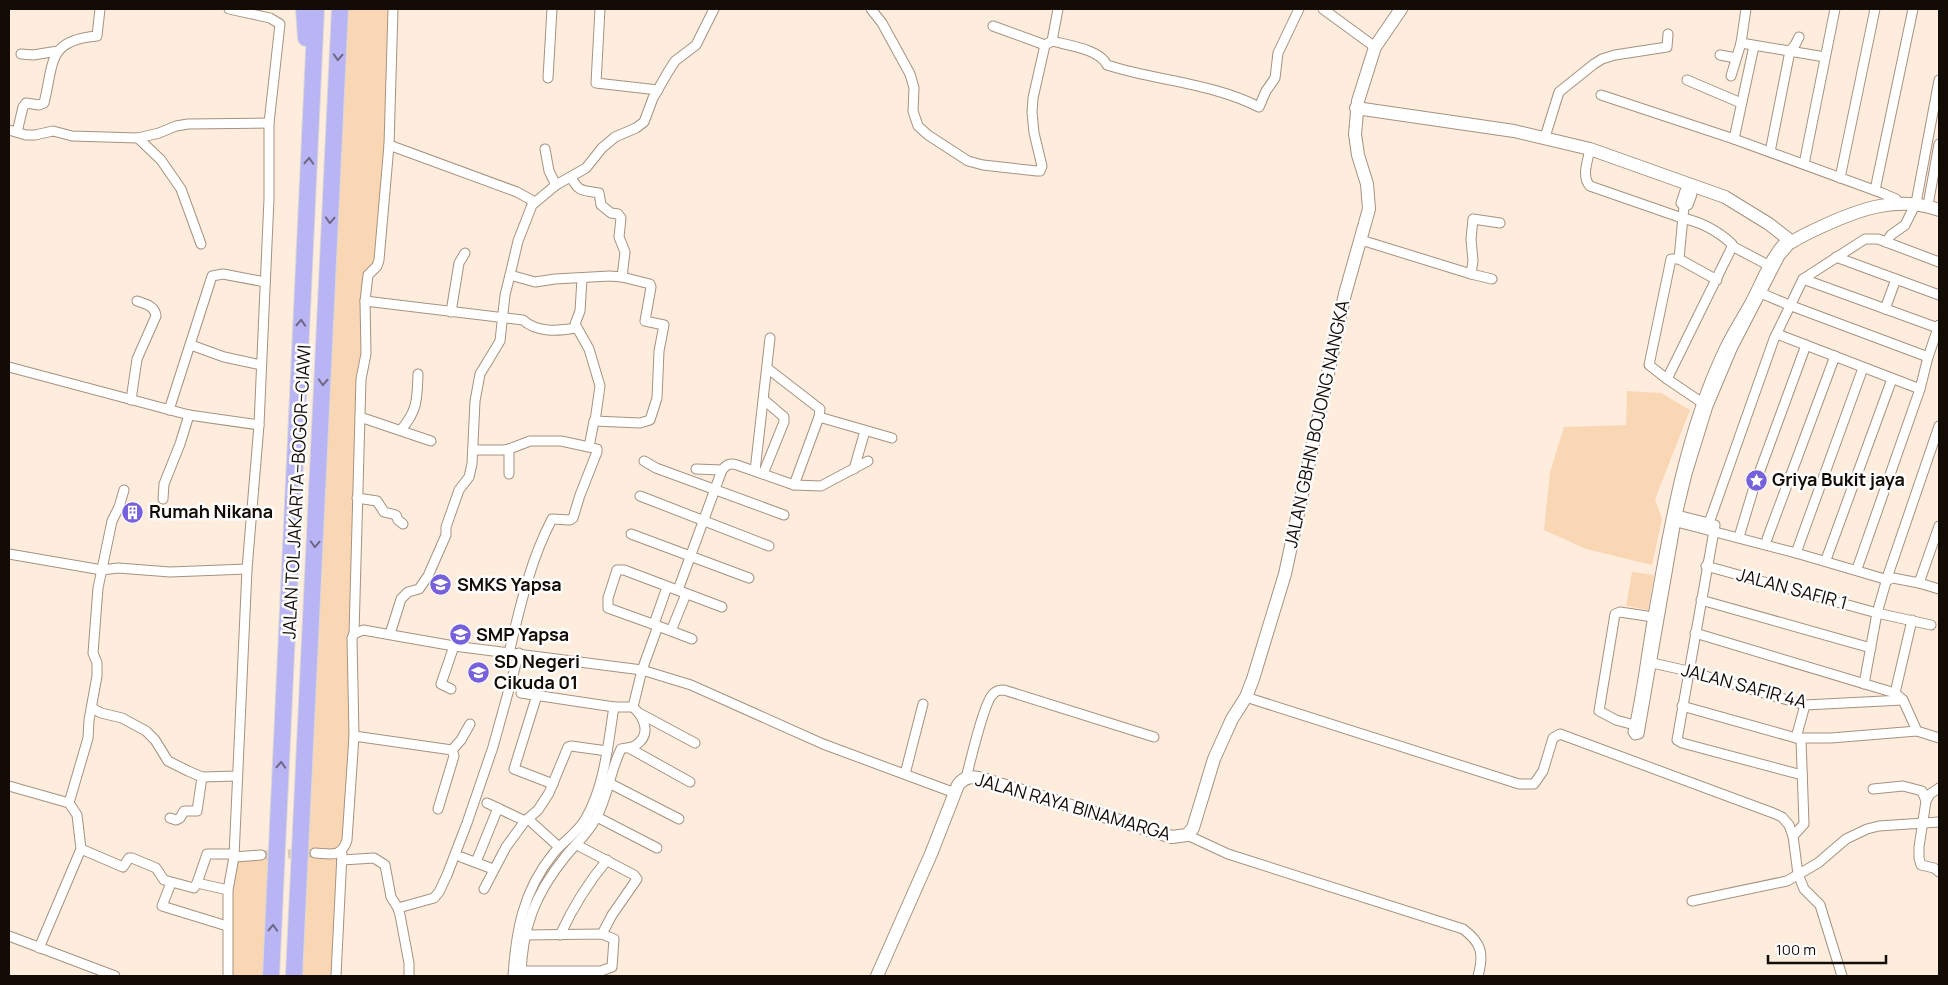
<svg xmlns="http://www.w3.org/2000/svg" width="1948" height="985" font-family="Manrope,sans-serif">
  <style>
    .green { fill: #fad7b4 }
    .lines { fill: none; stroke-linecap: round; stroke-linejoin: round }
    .street-tunnel { stroke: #dbcabc; stroke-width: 9; stroke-dasharray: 9 4.5; stroke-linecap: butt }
    .street-casing { stroke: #a6927f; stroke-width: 11 }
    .secondary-casing { stroke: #a6927f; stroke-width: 14 }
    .highway-casing { stroke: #d9d8d7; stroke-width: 18 }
    .street { stroke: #fff; stroke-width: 9 }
    .secondary { stroke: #fff; stroke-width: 12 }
    .highway { stroke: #b9b4f3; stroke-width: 16 }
    .oneway { stroke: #6e6888 }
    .labels { text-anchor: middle; stroke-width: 5; stroke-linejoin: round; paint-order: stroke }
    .street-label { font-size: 18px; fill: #130c05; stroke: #fdfdfd }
    .poi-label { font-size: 18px; font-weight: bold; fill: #130c05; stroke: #fdfdfd; text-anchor: start }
  </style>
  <rect width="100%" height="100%" fill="#feecdc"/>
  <!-- green -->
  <g class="green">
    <path d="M341,9H393L379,260L368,275L354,714L335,976H294Z"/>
    <path d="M1627,391L1661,393L1690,410L1655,499L1662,519L1652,565L1586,549L1544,530L1550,472L1564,427L1626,425Z"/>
    <path d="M1632,572L1654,575L1648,610L1626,606Z"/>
    <path d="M276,854L271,976H229L228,890L234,857Z"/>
  </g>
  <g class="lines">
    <!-- street-tunnel -->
    <path class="street-tunnel" d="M261,855L315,853"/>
    <defs>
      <g id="street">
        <path d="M600,9L596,83L658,90"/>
        <path d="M871,9L882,23L910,74L914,88L913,111L918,126L928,135L968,161L983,165L1037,171H1040L1042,166L1034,133L1032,112L1033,98L1045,45L1052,41L1058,9"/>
        <path d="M1323,9L1375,47"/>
        <path d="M993,26L1045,45"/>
        <path d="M1052,41C1067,45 1100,49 1107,65C1157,81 1212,83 1259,107L1266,91L1275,78L1278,53L1299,9"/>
        <path d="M1741,43L1825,57"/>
        <path d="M21,54L33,55L58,51"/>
        <path d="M1720,55L1736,58"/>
        <path d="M1731,76L1741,43L1746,9"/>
        <path d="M548,78L552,9"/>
        <path d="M1687,80L1741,103"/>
        <path d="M1601,95L1734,139L1882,193L1896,199L1897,203"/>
        <path d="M9,130L26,135H35L53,131L72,136L138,138L159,133L176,126L188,124L269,123"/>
        <path d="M17,132L23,107L26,103L39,105L44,103C54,63 47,40 97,36L100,9"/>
        <path d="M1545,137L1559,92L1594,64L1602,59L1615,55L1667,47L1668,34"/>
        <path d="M138,138L161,160L181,189L201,244"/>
        <path d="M1734,139L1754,46"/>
        <path d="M389,145L517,192L535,202"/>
        <path d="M545,149L549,171L556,185"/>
        <path d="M1590,149C1588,160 1581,177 1590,186L1682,218C1701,222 1718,231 1732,244L1731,249L1667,379L1707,406"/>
        <path d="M1770,152L1790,51L1795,45L1799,37"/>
        <path d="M1804,164L1835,9"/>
        <path d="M571,177C579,193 583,190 599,193L601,205L611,213L618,214L621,218L619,237L625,252L622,277"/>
        <path d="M1840,178L1875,9"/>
        <path d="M1691,184L1689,190L1685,191L1681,203L1684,206L1679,259L1717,280"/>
        <path d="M1875,190L1913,9"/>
        <path d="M1928,205L1939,144"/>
        <path d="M1684,206L1688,205L1692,194L1689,190"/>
        <path d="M1788,238C1769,256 1761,283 1748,306C1740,320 1731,334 1724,349C1684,433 1669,526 1653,616C1646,655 1642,694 1633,732L1635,735L1639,734L1677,515L1687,474L1708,406L1732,349L1780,256L1792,242"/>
        <path d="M1361,240L1471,274L1492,279"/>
        <path d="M1886,242L1891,235L1905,225L1916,203L1939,80"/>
        <path d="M1732,246L1768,265"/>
        <path d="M1836,257L1939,295"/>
        <path d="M1471,274L1473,261L1471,239L1473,219L1500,223"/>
        <path d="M582,279L580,311L575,324L589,349L600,386L595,421"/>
        <path d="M1803,279L1938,328"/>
        <path d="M1756,291L1789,305L1928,357"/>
        <path d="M365,301L368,275L377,266L379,260L389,145L393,9"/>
        <path d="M1885,309L1896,279"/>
        <path d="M451,312L459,263L465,253"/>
        <path d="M1777,334L1920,389"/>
        <path d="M191,345L224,357L261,365"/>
        <path d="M9,367L189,415L259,425"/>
        <path d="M1667,379L1649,365L1671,259H1679"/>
        <path d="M131,400L137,359L156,316C155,306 146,304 137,301"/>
        <path d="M169,410L212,276L223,274L265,282"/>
        <path d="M360,417L431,441"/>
        <path d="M819,417L892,438"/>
        <path d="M401,430C418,410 417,399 418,374"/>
        <path d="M509,449L530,441H561L589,447"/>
        <path d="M473,450H504L509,449V474"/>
        <path d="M644,461L656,468L784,515"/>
        <path d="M696,469L722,470"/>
        <path d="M854,469L865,431"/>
        <path d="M755,471L770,338"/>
        <path d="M763,474L784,422V417L764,400"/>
        <path d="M794,485L821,486L868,461"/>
        <path d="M640,496L769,546"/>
        <path d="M357,498L377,501L384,512L396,515L398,520L403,524"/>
        <path d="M163,499L164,484L180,444L189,415"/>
        <path d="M1673,514L1709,523"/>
        <path d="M1673,521L1796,553L1888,580L1893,578L1919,583L1939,526"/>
        <path d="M1709,523L1774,339L1803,279L1865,239H1878L1939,262"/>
        <path d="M1715,525L1677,740L1682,743L1802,775"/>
        <path d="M631,534L749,578"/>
        <path d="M1739,537L1754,487L1806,345"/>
        <path d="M1767,539L1835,356"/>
        <path d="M1796,553L1863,368"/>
        <path d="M9,554L102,570L118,568L170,572L247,569"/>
        <path d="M1827,557L1892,379"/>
        <path d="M1706,566L1877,613L1931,625"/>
        <path d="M1858,566L1920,389L1928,357L1939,325"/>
        <path d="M1919,583L1939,589"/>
        <path d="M678,590L722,470C727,464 730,463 737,465L794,485L819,417L820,409L767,368"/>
        <path d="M1701,600L1871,648"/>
        <path d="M654,624L667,587"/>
        <path d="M658,626L692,639"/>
        <path d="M671,631L686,594"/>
        <path d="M1695,633L1895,693L1903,700L1917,731L1939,738"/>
        <path d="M354,634L361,379L366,354L365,301L523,320C537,333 558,331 576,328"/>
        <path d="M390,634L401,599L408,592L419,589L428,576L446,535V527L459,490L469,477L472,464L475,401L480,374L500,341L505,295L510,275L518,241L532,205L556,185L586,168L602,148L615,137L636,128L644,122L653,98L668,72L675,61L696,45L714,9"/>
        <path d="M509,653C520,607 530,561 552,519L570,520L573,518L580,495L597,452V449L589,447L594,421L640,423L650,420L657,398L659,351L664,325L645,321L651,287L650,284L622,277L610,276L555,279L535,282L510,275"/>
        <path d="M1648,662L1688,671L1805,705L1903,700"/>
        <path d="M1864,684L1877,613L1888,575L1939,426"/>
        <path d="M451,689L441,684L454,646"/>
        <path d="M521,693L614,707H633L642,670L658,626L608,608V598L617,570H624L722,607"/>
        <path d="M1895,693L1912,620"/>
        <path d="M537,695L514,769L553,784"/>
        <path d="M1252,699L1519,784H1534L1543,771L1553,738L1560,734L1773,813L1782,817L1789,825L1793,836L1798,874L1804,889L1820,905L1842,976"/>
        <path d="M1682,706L1796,738H1831L1917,731"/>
        <path d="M92,708L101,713L122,718L146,731L155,740L168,761L188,771L202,777L237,776"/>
        <path d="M641,714L695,743"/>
        <path d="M1638,726L1616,720L1599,711L1615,614L1620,612L1653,617"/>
        <path d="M354,736L452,750L454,756L438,809"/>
        <path d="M1796,738L1805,705"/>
        <path d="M629,748L690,782"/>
        <path d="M452,750L461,740L470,724"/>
        <path d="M905,774L923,704"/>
        <path d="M966,778C970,763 984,702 993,694C997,690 1000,690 1004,690L1154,737"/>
        <path d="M609,783L679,819"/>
        <path d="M9,786L69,803L77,815L81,849L39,948"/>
        <path d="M1939,788L1930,794L1926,801L1919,847V858L1921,865L1934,868L1939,872"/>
        <path d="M1873,789L1903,786L1922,791L1926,801"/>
        <path d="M69,803L88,738L89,720L97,676V663L93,653L98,588L112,521L119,507L124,490"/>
        <path d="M487,803L525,821"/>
        <path d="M597,817L657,848"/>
        <path d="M170,818L176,820L180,818L184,811H197L202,777"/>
        <path d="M528,819L559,847"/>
        <path d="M1187,835L1228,854L1463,929C1482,943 1484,954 1478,976"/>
        <path d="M1793,836L1804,824L1801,739"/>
        <path d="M577,845L634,875L637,879L612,915L602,934"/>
        <path d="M81,849L123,867L129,858H132L156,868L164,880L194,888L197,883L228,890"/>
        <path d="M315,853C332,854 341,858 347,840L354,736L352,638L354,634L363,630L454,646L642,670L691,685L823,744L955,793"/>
        <path d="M234,857L261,855"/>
        <path d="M461,857L493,869"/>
        <path d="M342,860L374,858L385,865L391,897L398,908L400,915L409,963V976"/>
        <path d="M476,862L498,808"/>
        <path d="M171,883L162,906L227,926"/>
        <path d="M197,883L207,854H234"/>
        <path d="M484,889L506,847L525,821L538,810L549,793L568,747L571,746L607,751"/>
        <path d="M1692,901L1787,881L1818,863L1846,839L1867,829L1879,826L1939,822"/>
        <path d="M398,908L434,898L439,892L447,875L467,823L493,747L519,653"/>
        <path d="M560,935C573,907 587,884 607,860"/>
        <path d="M9,936L115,976"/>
        <path d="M521,971H601L612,967L614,939L602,934L525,935"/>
        <path d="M228,976V890L234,857L247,569L259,425L263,334L269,199V123L280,24L270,18L229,9"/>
        <path d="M336,976L342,854"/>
        <path d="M513,976C516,931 523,891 553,854C563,841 578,833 586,818C605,785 608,743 614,707"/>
        <path d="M521,976C522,928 535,894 565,857C576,843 588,834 596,818C608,797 610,771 621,749C626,747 631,749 636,745C652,734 644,717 633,707"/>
      </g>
      <g id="secondary">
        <path d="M1356,108L1514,131L1590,149L1725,197L1769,224L1792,242C1801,236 1812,231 1823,226C1860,209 1899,195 1939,210"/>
        <path d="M877,976L931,854L958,785C965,776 972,776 983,779L1172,837L1187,835L1193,828L1214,759L1232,719L1246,697L1253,679L1285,574L1345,294L1369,209L1367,184L1358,155L1355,134L1358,101L1375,47L1401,9"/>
      </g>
      <g id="highway">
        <path d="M304,9L306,38"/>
        <path d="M271,976L316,9"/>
        <path d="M294,976L340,9"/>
      </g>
    </defs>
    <!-- street casing -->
    <use href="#street" class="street-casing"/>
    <!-- secondary casing -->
    <use href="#secondary" class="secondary-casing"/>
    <!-- highway casing -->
    <use href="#highway" class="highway-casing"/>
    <!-- street -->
    <use href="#street" class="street"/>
    <!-- secondary -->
    <use href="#secondary" class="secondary"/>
    <!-- highway -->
    <use href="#highway" class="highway"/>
  </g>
  <!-- one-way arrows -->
  <defs><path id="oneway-chevron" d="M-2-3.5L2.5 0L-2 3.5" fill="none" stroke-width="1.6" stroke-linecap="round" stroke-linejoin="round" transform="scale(1.25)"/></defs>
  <g class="oneway">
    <use href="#oneway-chevron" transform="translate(338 57) rotate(93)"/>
    <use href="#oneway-chevron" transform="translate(309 161) rotate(-87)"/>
    <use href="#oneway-chevron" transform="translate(330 220) rotate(93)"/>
    <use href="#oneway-chevron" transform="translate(301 323) rotate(-87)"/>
    <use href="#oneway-chevron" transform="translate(323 382) rotate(93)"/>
    <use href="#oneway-chevron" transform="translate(315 544) rotate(93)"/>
    <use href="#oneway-chevron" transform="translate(281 765) rotate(-87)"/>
    <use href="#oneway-chevron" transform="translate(273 928) rotate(-87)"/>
  </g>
  <!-- icons -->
  <defs>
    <symbol id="sight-disc" viewBox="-11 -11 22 22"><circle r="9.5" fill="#7660db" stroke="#fdfdfd"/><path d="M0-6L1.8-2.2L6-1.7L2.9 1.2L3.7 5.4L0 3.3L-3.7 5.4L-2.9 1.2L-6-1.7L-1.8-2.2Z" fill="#fff"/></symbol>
    <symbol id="building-disc" viewBox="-11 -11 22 22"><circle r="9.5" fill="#7660db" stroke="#fdfdfd"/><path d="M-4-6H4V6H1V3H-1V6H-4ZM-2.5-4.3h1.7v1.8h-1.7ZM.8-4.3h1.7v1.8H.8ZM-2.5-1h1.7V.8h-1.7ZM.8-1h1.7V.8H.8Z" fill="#fff"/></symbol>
    <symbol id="school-disc" viewBox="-11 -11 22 22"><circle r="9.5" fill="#7660db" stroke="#fdfdfd"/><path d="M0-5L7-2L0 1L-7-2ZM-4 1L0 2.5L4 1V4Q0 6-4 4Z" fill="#fff"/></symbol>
  </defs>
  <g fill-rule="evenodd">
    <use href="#sight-disc" x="1744" y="468" width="25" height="25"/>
    <use href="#building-disc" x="120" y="500" width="25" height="25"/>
    <use href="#school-disc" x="428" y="572" width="25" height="25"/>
    <use href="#school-disc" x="448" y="622" width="25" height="25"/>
    <use href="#school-disc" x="466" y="660" width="25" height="25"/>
  </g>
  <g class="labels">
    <!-- street labels -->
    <g class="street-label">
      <text transform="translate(1317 424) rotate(-78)" y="6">JALAN GBHN BOJONG NANGKA</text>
      <text transform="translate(297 492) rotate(-87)" y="6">JALAN TOL JAKARTA–BOGOR–CIAWI</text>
      <text transform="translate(1792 589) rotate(15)" y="6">JALAN SAFIR 1</text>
      <text transform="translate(1744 686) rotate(15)" y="6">JALAN SAFIR 4A</text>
      <text transform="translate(1073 807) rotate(16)" y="6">JALAN RAYA BINAMARGA</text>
    </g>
    <!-- poi labels -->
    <g class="poi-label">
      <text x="1772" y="486">Griya Bukit jaya</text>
      <text x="149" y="518">Rumah Nikana</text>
      <text x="457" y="591">SMKS Yapsa</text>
      <text x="476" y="641">SMP Yapsa</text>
      <text x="494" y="668">SD Negeri<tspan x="494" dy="21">Cikuda 01</tspan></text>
    </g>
  </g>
  <!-- border -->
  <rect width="1948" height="985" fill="none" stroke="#130c05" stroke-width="20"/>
  <!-- scale -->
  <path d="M1768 955v8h118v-8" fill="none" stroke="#130c05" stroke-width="2.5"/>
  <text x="1776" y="955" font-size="15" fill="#130c05" stroke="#fdfdfd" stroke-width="4" paint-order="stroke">100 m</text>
</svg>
